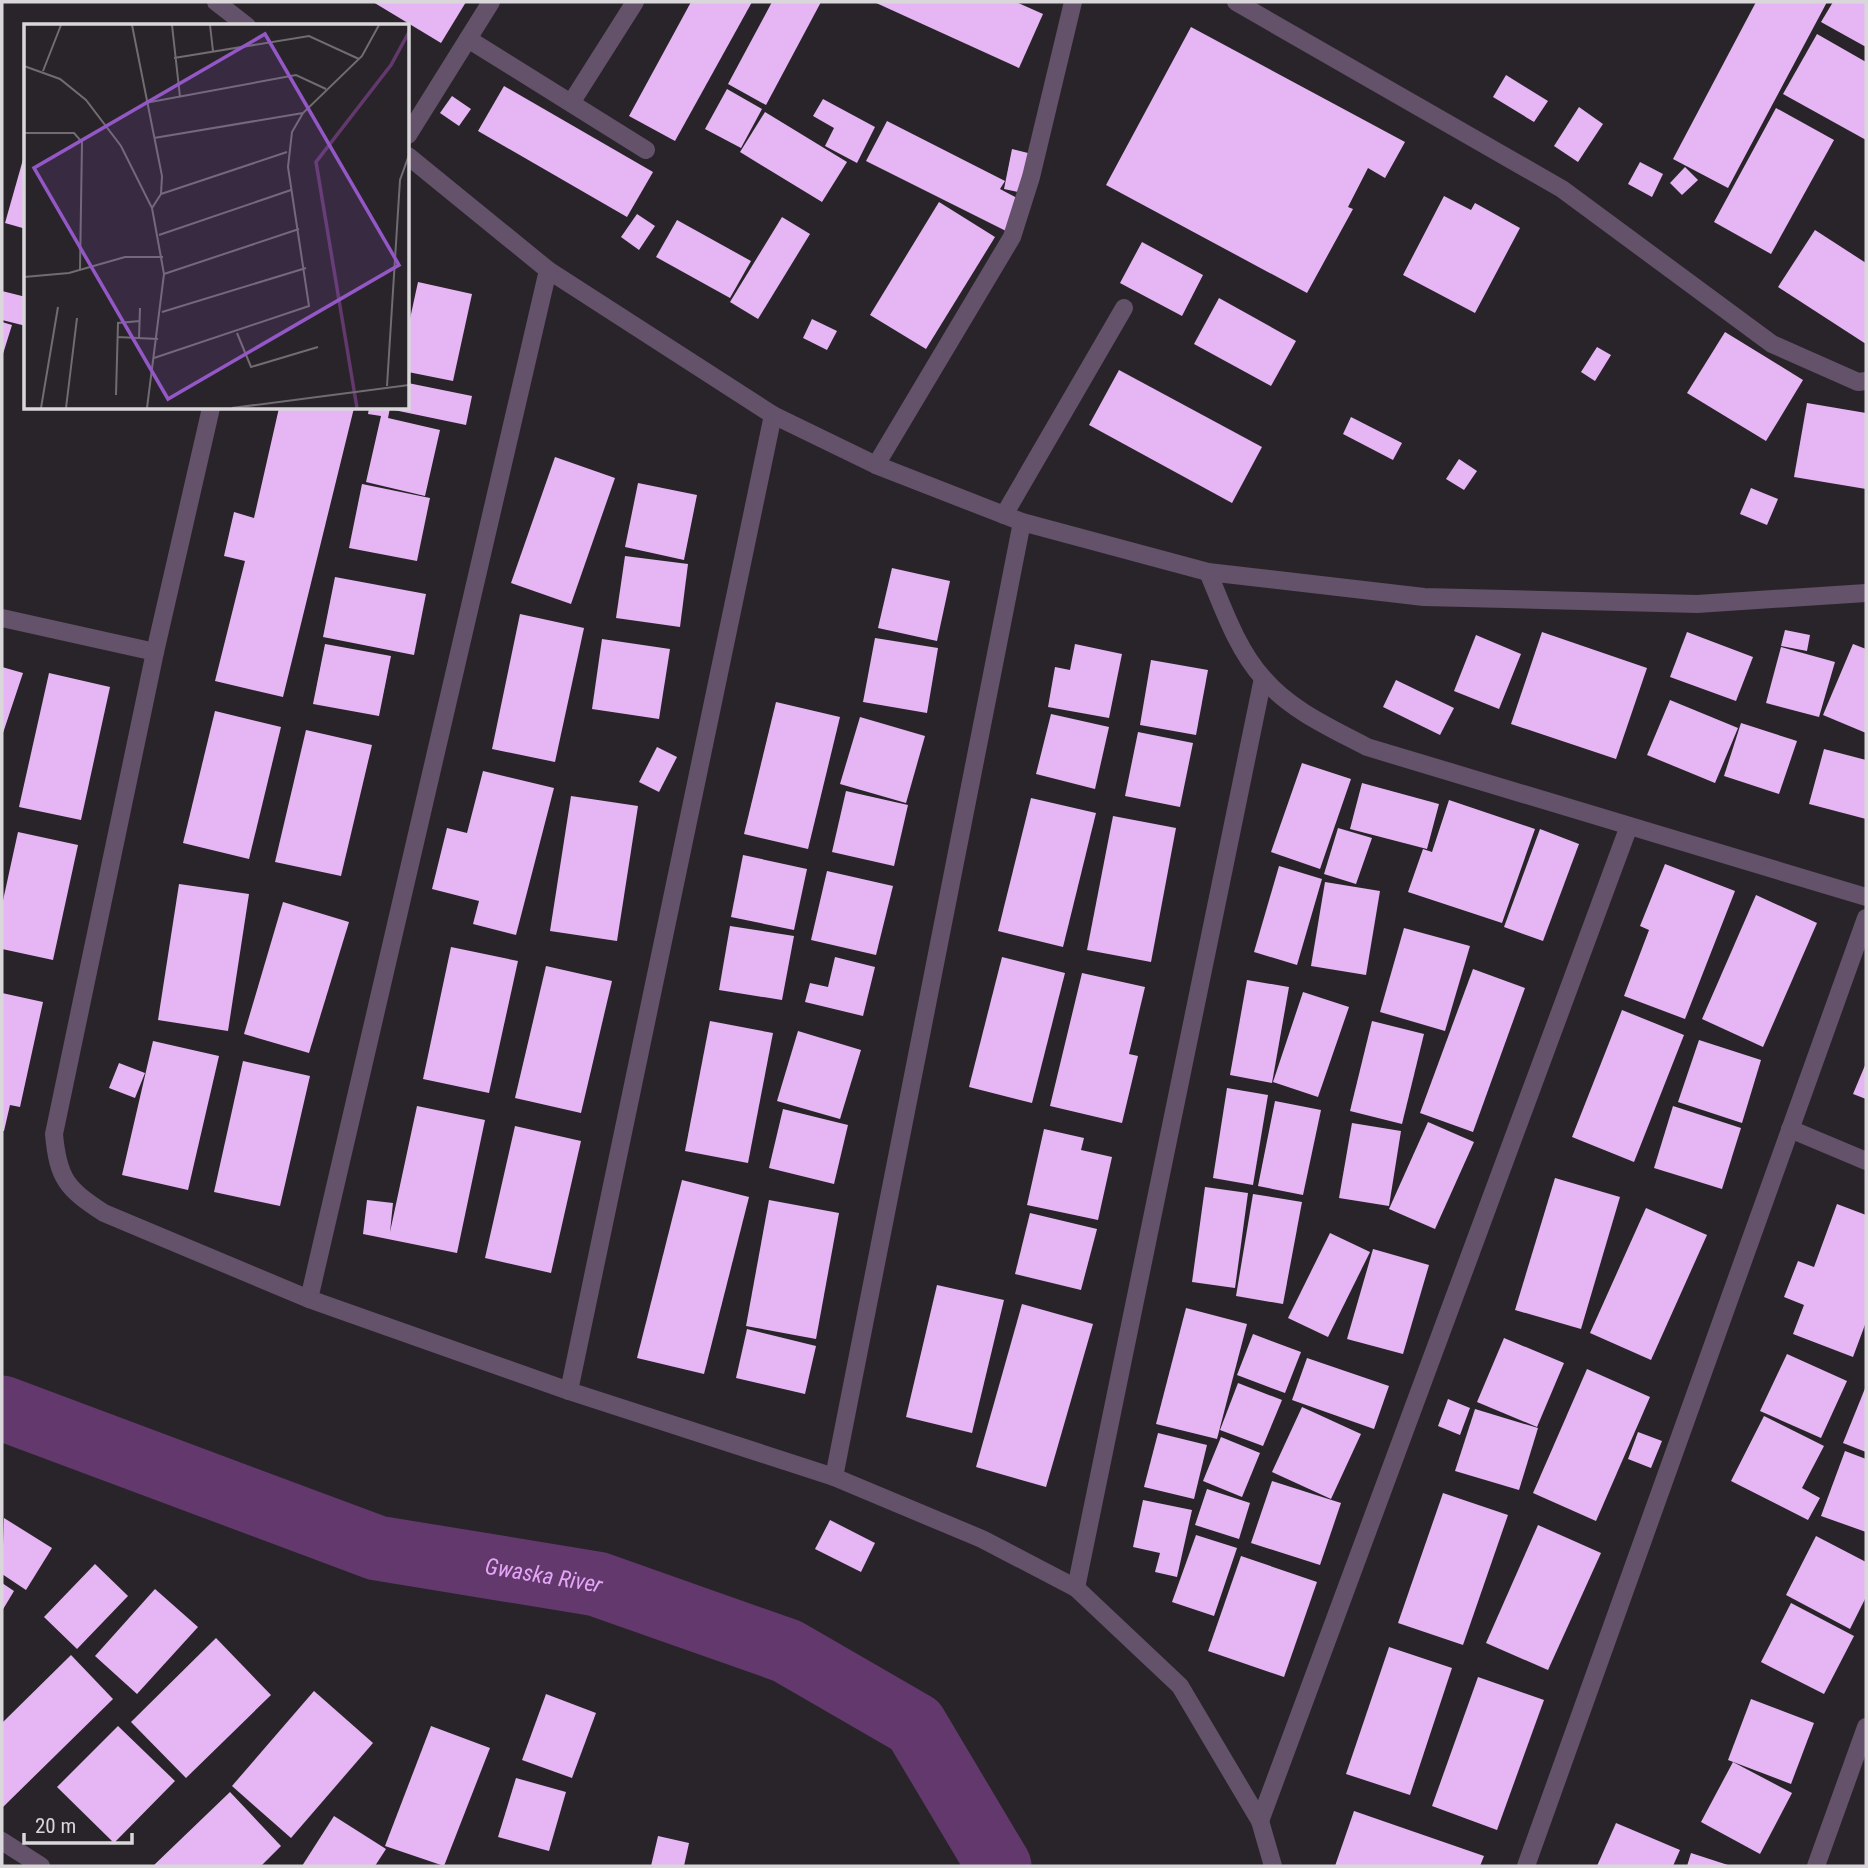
<svg xmlns="http://www.w3.org/2000/svg" width="1868" height="1868" font-family="'Roboto Condensed',sans-serif">
  <style>
    .lines { fill: none; stroke-linecap: round; stroke-linejoin: round }
    .river { stroke: #62386d; stroke-width: 65 }
    .building { fill: #e6b6f4 }
    .lane { stroke: #64516a; stroke-width: 18 }
    .street { stroke: #64516a; stroke-width: 18 }
    .labels { text-anchor: middle; stroke-width: 7; stroke-linejoin: round; paint-order: stroke }
    .water-label { font-size: 23px; font-style: italic; fill: #e4a5f6; stroke: #29242a }
    .inset-river { fill: none; stroke: #62386d; stroke-width: 3.5 }
    .inset-road { fill: none; stroke: #706c71; stroke-width: 2 }
    .view { fill: #9357c6; fill-opacity: 0.15; stroke: #9357c6; stroke-width: 3.5 }
    .inset-edge { fill: none; stroke: #dad7db; stroke-width: 3.5 }
  </style>
  <rect width="100%" height="100%" fill="#29242a"/>
  <g class="lines">
    <!-- river -->
    <path class="river" id="s1" d="M2,1408L377,1548L597,1584L787,1651L915,1725L999,1866"/>
  </g>
  <!-- building -->
  <g class="building">
    <path d="M373,2H466L441,43Z"/>
    <path d="M691,2H752L675,141L629,116Z"/>
    <path d="M772,2H821L766,105L728,84Z"/>
    <path d="M874,2H1016L1043,14L1019,68Z"/>
    <path d="M1756,2H1827L1728,188L1673,159Z"/>
    <path d="M1833,2H1866V47L1821,22Z"/>
    <path d="M1191,27L1405,142L1385,178L1368,168L1348,207L1353,209L1307,293L1106,185Z"/>
    <path d="M1817,34L1866,62V140L1783,94Z"/>
    <path d="M1506,75L1548,101L1534,122L1493,97Z"/>
    <path d="M504,86L653,172L627,217L478,131Z"/>
    <path d="M727,89L762,109L741,148L705,129Z"/>
    <path d="M452,96L471,109L459,126L440,113Z"/>
    <path d="M823,99L875,127L857,163L825,146L834,128L813,116Z"/>
    <path d="M1579,107L1603,124L1578,162L1554,146Z"/>
    <path d="M1776,108L1834,140L1771,254L1714,222Z"/>
    <path d="M765,112L847,162L822,202L740,152Z"/>
    <path d="M887,121L1005,181L1000,189L1023,201L1008,232L866,161Z"/>
    <path d="M26,149V229L5,223Z"/>
    <path d="M1012,149L1032,154L1023,193L1004,189Z"/>
    <path d="M1640,162L1663,174L1652,197L1628,184Z"/>
    <path d="M1685,167L1698,180L1682,195L1670,183Z"/>
    <path d="M1444,196L1471,210L1475,203L1520,228L1475,313L1403,275Z"/>
    <path d="M939,202L995,237L926,349L870,315Z"/>
    <path d="M637,214L655,226L639,250L621,237Z"/>
    <path d="M782,217L810,234L758,319L730,302Z"/>
    <path d="M677,220L751,261L730,298L656,257Z"/>
    <path d="M1815,230L1866,263V344L1778,287Z"/>
    <path d="M1142,242L1203,275L1182,316L1120,283Z"/>
    <path d="M418,282L472,294L453,381L408,372V328Z"/>
    <path d="M2,291L26,297V326L2,320Z"/>
    <path d="M1219,298L1296,341L1271,386L1194,344Z"/>
    <path d="M812,319L837,331L827,350L803,338Z"/>
    <path d="M2,322L12,325L2,357Z"/>
    <path d="M1725,332L1803,380L1766,441L1687,393Z"/>
    <path d="M1597,347L1611,355L1595,381L1581,372Z"/>
    <path d="M1119,370L1262,447L1232,503L1089,425Z"/>
    <path d="M408,383L472,396L466,425L394,410L395,408H408Z"/>
    <path d="M1807,403L1866,413V489L1794,477Z"/>
    <path d="M279,408H354L283,697L215,681L245,561L224,556L234,512L254,518Z"/>
    <path d="M369,408H390L388,418L440,430L425,496L366,482L381,416L368,414Z"/>
    <path d="M1351,417L1402,443L1393,460L1343,434Z"/>
    <path d="M555,457L615,478L571,604L511,583Z"/>
    <path d="M1459,459L1477,471L1464,490L1446,479Z"/>
    <path d="M638,483L697,495L684,560L625,547Z"/>
    <path d="M362,484L430,498L417,561L349,548Z"/>
    <path d="M1751,488L1778,499L1767,525L1740,514Z"/>
    <path d="M625,556L688,564L680,627L616,618Z"/>
    <path d="M892,568L950,581L937,641L878,628Z"/>
    <path d="M335,577L426,594L414,655L323,637Z"/>
    <path d="M520,614L584,628L555,762L492,749Z"/>
    <path d="M1785,630L1810,635L1807,651L1781,646Z"/>
    <path d="M1542,632L1647,668L1616,759L1511,724Z"/>
    <path d="M1687,632L1753,657L1736,701L1670,677Z"/>
    <path d="M1476,635L1521,654L1499,709L1454,691Z"/>
    <path d="M875,638L938,648L927,713L863,702Z"/>
    <path d="M602,639L670,649L659,719L592,709Z"/>
    <path d="M325,644L391,656L379,716L313,704Z"/>
    <path d="M1075,644L1122,654L1109,718L1048,707L1055,667L1070,670Z"/>
    <path d="M1853,644L1866,649V733L1823,715Z"/>
    <path d="M1781,647L1835,662L1819,717L1766,703Z"/>
    <path d="M1151,660L1208,670L1196,735L1140,725Z"/>
    <path d="M2,667L23,673L2,736Z"/>
    <path d="M49,673L110,687L81,820L19,807Z"/>
    <path d="M1396,680L1454,708L1440,735L1383,707Z"/>
    <path d="M1670,700L1738,728L1715,783L1647,755Z"/>
    <path d="M776,702L840,717L808,849L744,834Z"/>
    <path d="M215,711L281,727L249,859L183,843Z"/>
    <path d="M1051,714L1109,727L1095,789L1036,774Z"/>
    <path d="M860,717L925,736L906,803L840,784Z"/>
    <path d="M1741,723L1797,741L1779,794L1724,776Z"/>
    <path d="M306,730L372,745L341,876L275,862Z"/>
    <path d="M1138,732L1193,743L1180,807L1125,796Z"/>
    <path d="M657,747L677,757L659,792L639,782Z"/>
    <path d="M1824,749L1866,760V819L1809,804Z"/>
    <path d="M1302,763L1351,779L1320,869L1271,852Z"/>
    <path d="M483,771L554,788L516,935L473,924L479,901L432,889L447,828L467,833Z"/>
    <path d="M1362,783L1439,804L1427,849L1350,829Z"/>
    <path d="M846,791L908,805L894,866L832,852Z"/>
    <path d="M571,796L638,806L617,941L550,931Z"/>
    <path d="M1031,798L1096,813L1063,947L998,931Z"/>
    <path d="M1449,800L1535,829L1502,923L1408,892L1423,849L1432,852Z"/>
    <path d="M1113,816L1176,828L1151,962L1087,950Z"/>
    <path d="M1338,828L1372,838L1356,884L1324,874Z"/>
    <path d="M1540,829L1579,844L1543,941L1504,927Z"/>
    <path d="M18,832L78,845L53,960L2,949V905Z"/>
    <path d="M743,855L807,869L794,930L731,917Z"/>
    <path d="M1665,864L1735,891L1685,1019L1624,996L1649,930L1640,926Z"/>
    <path d="M1279,866L1322,879L1297,965L1254,952Z"/>
    <path d="M827,871L893,886L876,955L811,940Z"/>
    <path d="M1325,882L1380,891L1366,975L1311,966Z"/>
    <path d="M179,884L249,894L228,1031L158,1020Z"/>
    <path d="M1756,895L1817,923L1763,1047L1702,1019Z"/>
    <path d="M283,902L349,922L309,1053L244,1034Z"/>
    <path d="M730,926L794,936L782,1000L719,990Z"/>
    <path d="M1404,928L1470,946L1445,1031L1380,1012Z"/>
    <path d="M451,947L518,961L489,1093L423,1079Z"/>
    <path d="M835,957L875,967L863,1016L805,1002L810,983L828,987Z"/>
    <path d="M1002,957L1065,973L1032,1103L969,1087Z"/>
    <path d="M546,966L612,981L581,1113L515,1098Z"/>
    <path d="M1473,969L1525,988L1473,1132L1420,1113Z"/>
    <path d="M1082,973L1145,987L1129,1054L1138,1056L1122,1123L1050,1106Z"/>
    <path d="M1247,980L1289,987L1272,1083L1230,1075Z"/>
    <path d="M1303,992L1349,1007L1318,1097L1273,1082Z"/>
    <path d="M2,993L43,1002L20,1107L10,1105L4,1131H2Z"/>
    <path d="M1622,1010L1684,1035L1634,1162L1572,1137Z"/>
    <path d="M710,1021L773,1033L748,1163L685,1151Z"/>
    <path d="M1372,1021L1424,1034L1402,1124L1350,1111Z"/>
    <path d="M798,1031L861,1050L840,1119L777,1101Z"/>
    <path d="M1699,1040L1761,1060L1742,1123L1678,1102Z"/>
    <path d="M153,1041L219,1056L188,1190L122,1175Z"/>
    <path d="M243,1061L310,1076L280,1206L214,1192Z"/>
    <path d="M119,1063L145,1073L135,1098L109,1088Z"/>
    <path d="M1866,1063V1099L1853,1094Z"/>
    <path d="M1227,1088L1268,1095L1253,1185L1213,1178Z"/>
    <path d="M1275,1101L1321,1110L1303,1195L1258,1186Z"/>
    <path d="M417,1106L485,1120L457,1253L363,1234L367,1200L393,1203L390,1232Z"/>
    <path d="M1673,1106L1741,1128L1722,1189L1654,1168Z"/>
    <path d="M783,1109L848,1125L834,1184L769,1168Z"/>
    <path d="M1428,1122L1474,1142L1435,1229L1389,1209Z"/>
    <path d="M1352,1123L1401,1131L1389,1206L1339,1198Z"/>
    <path d="M515,1126L581,1141L551,1273L485,1258Z"/>
    <path d="M1044,1129L1084,1138L1081,1150L1112,1157L1098,1220L1027,1205Z"/>
    <path d="M1555,1178L1620,1197L1581,1329L1515,1310Z"/>
    <path d="M682,1180L749,1197L704,1374L637,1358Z"/>
    <path d="M1205,1187L1248,1193L1235,1288L1192,1282Z"/>
    <path d="M1253,1194L1302,1202L1283,1304L1236,1296Z"/>
    <path d="M769,1200L839,1213L816,1339L746,1326Z"/>
    <path d="M1837,1204L1866,1215V1322L1853,1357L1793,1334L1804,1305L1784,1297L1798,1261L1814,1267Z"/>
    <path d="M1646,1208L1707,1235L1651,1360L1590,1333Z"/>
    <path d="M1030,1213L1097,1229L1081,1290L1015,1274Z"/>
    <path d="M1330,1233L1370,1252L1328,1337L1288,1318Z"/>
    <path d="M1373,1249L1429,1265L1403,1354L1347,1339Z"/>
    <path d="M937,1285L1004,1300L972,1433L906,1417Z"/>
    <path d="M1022,1304L1093,1324L1046,1487L976,1467Z"/>
    <path d="M1186,1308L1247,1324L1217,1439L1156,1424Z"/>
    <path d="M747,1329L816,1346L805,1394L736,1378Z"/>
    <path d="M1253,1334L1301,1352L1285,1393L1237,1375Z"/>
    <path d="M1504,1338L1564,1363L1537,1427L1477,1402Z"/>
    <path d="M1787,1354L1847,1381L1821,1438L1760,1411Z"/>
    <path d="M1307,1358L1389,1386L1374,1429L1292,1400Z"/>
    <path d="M1587,1369L1650,1397L1596,1521L1533,1493Z"/>
    <path d="M1238,1383L1282,1400L1263,1446L1220,1430Z"/>
    <path d="M1866,1386V1452L1843,1443Z"/>
    <path d="M1448,1399L1470,1408L1460,1435L1438,1426Z"/>
    <path d="M1302,1407L1361,1434L1331,1499L1272,1472Z"/>
    <path d="M1475,1409L1538,1428L1519,1490L1455,1471Z"/>
    <path d="M1764,1416L1824,1446L1802,1488L1820,1498L1808,1520L1731,1481Z"/>
    <path d="M1638,1432L1662,1441L1651,1468L1628,1459Z"/>
    <path d="M1158,1433L1207,1445L1194,1499L1144,1487Z"/>
    <path d="M1221,1437L1260,1453L1242,1497L1203,1481Z"/>
    <path d="M1845,1451L1866,1459V1532L1821,1516Z"/>
    <path d="M1272,1481L1341,1503L1320,1565L1251,1543Z"/>
    <path d="M1207,1489L1250,1503L1239,1539L1195,1525Z"/>
    <path d="M1443,1493L1508,1515L1463,1645L1398,1623Z"/>
    <path d="M1143,1500L1192,1510L1177,1577L1155,1572L1160,1553L1133,1547Z"/>
    <path d="M4,1518L52,1548L26,1590L2,1574Z"/>
    <path d="M830,1520L875,1543L861,1572L815,1549Z"/>
    <path d="M1538,1525L1601,1553L1548,1670L1486,1643Z"/>
    <path d="M1196,1535L1237,1548L1214,1616L1172,1602Z"/>
    <path d="M1816,1536L1866,1562V1597L1850,1629L1786,1595Z"/>
    <path d="M1241,1556L1317,1582L1284,1677L1208,1651Z"/>
    <path d="M95,1564L128,1596L77,1649L44,1617Z"/>
    <path d="M2,1583L14,1591L2,1611Z"/>
    <path d="M155,1589L198,1627L137,1694L95,1656Z"/>
    <path d="M1791,1603L1854,1636L1824,1694L1761,1662Z"/>
    <path d="M216,1638L271,1695L186,1778L131,1722Z"/>
    <path d="M1389,1647L1452,1668L1410,1795L1346,1774Z"/>
    <path d="M71,1655L113,1699L2,1808V1723Z"/>
    <path d="M1478,1677L1544,1700L1497,1830L1432,1806Z"/>
    <path d="M314,1691L373,1743L291,1838L232,1786Z"/>
    <path d="M546,1694L596,1713L572,1778L522,1760Z"/>
    <path d="M1751,1699L1814,1723L1791,1784L1728,1760Z"/>
    <path d="M118,1726L175,1781L114,1843L57,1787Z"/>
    <path d="M431,1726L490,1748L444,1866L385,1846Z"/>
    <path d="M1733,1762L1792,1793L1760,1854L1701,1822Z"/>
    <path d="M516,1778L566,1792L549,1851L498,1837Z"/>
    <path d="M230,1792L281,1846L261,1866H153Z"/>
    <path d="M1354,1811L1484,1856L1480,1866H1335Z"/>
    <path d="M334,1816L386,1849L375,1866H302Z"/>
    <path d="M1616,1823L1680,1850L1673,1866H1597Z"/>
    <path d="M658,1836L689,1843L684,1866H651Z"/>
    <path d="M1691,1853L1731,1866H1687Z"/>
  </g>
  <g class="lines">
    <!-- lane -->
    <path class="lane" d="M1004,515L1124,308"/>
    <!-- street -->
    <g class="street">
      <path d="M216,2L247,26"/>
      <path d="M1236,2L1562,189L1772,344L1858,382L1866,381"/>
      <path d="M468,39L646,150"/>
      <path d="M571,103L635,2"/>
      <path d="M408,135L491,2"/>
      <path d="M408,156L548,270L773,415L876,465L1022,522L1208,572L1424,597L1697,604L1866,593"/>
      <path d="M211,408L155,652L54,1134C58,1179 67,1189 104,1213L309,1299L569,1391L834,1477L982,1539L1076,1588L1180,1686L1260,1821L1273,1866"/>
      <path d="M876,465L1012,237L1031,177L1073,2"/>
      <path d="M1208,572C1223,608 1237,649 1263,678C1290,710 1331,728 1367,747L1866,897"/>
      <path d="M2,618L155,652"/>
      <path d="M1790,1129L1866,1161"/>
      <path d="M309,1299L548,270"/>
      <path d="M569,1391L773,415"/>
      <path d="M834,1477L1022,522"/>
      <path d="M1076,1588L1263,678"/>
      <path d="M1260,1821L1629,826"/>
      <path d="M2,1841L41,1866"/>
      <path d="M1526,1866L1866,918"/>
      <path d="M1816,1866L1866,1727"/>
    </g>
  </g>
  <g class="labels">
    <!-- water labels -->
    <g class="water-label">
      <text dy="8" stroke="none"><textPath href="#s1" startOffset="569">Gwaska River</textPath></text>
    </g>
  </g>
  <!-- overview -->
  <g transform="translate(24 24)">
    <rect width="385" height="385" fill="#29242a"/>
    <path class="inset-river" d="M333,384L292,138L367,41L385,8"/>
    <path class="inset-road" d="M108,1L138,152L137,170L128,184M148,1L156,73M186,1L189,27M150,34L285,12L335,35M0,42L36,55L62,76L97,122L128,184L140,250L123,384M19,47L37,1M121,79L272,51L302,65M0,109H50L58,118L56,246M130,114L279,89M137,170L263,128M135,211L267,166M140,250L275,205M0,253L45,249L101,233H139M138,288L282,244M213,309L227,343L294,323M93,313L134,315M115,314L116,284M130,334L285,282L264,143L268,108L279,89L338,32L355,1M363,362L376,156L385,131M92,371L94,299L116,297M17,384L34,283M42,384L53,294M208,384L385,361"/>
    <path class="view" d="M241,10L375,241L144,375L10,144Z"/>
    <rect width="385" height="385" class="inset-edge"/>
  </g>
  <!-- border -->
  <rect width="1868" height="1868" fill="none" stroke="#dad7db" stroke-width="7"/>
  <!-- scale -->
  <path d="M24 1833v10h108v-10" fill="none" stroke="#dad7db" stroke-width="3.5"/>
  <text x="35" y="1833" font-size="21" fill="#dad7db" stroke="#29242a" stroke-width="5" paint-order="stroke">20 m</text>
</svg>
